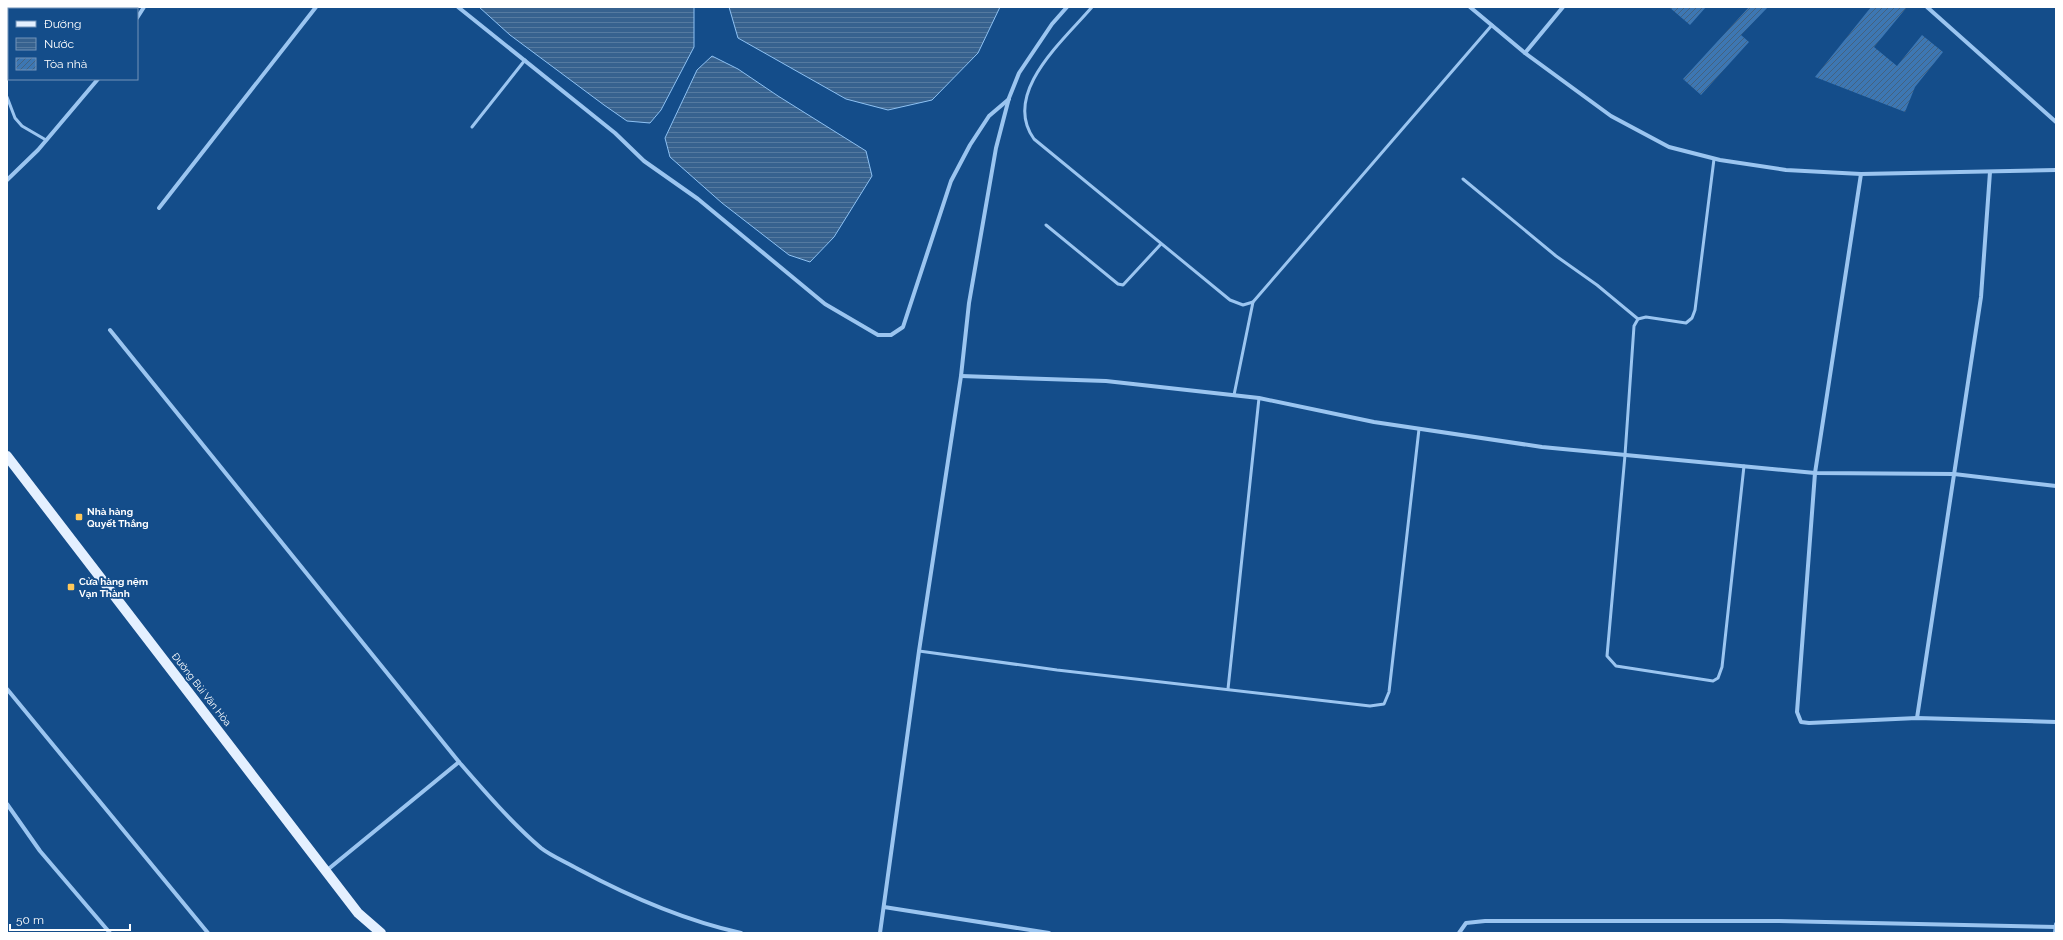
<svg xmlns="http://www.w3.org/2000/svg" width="2063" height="940" font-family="Raleway,sans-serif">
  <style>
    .water { fill: url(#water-rules); stroke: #8dc1f3 }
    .building { fill: url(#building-hatch) }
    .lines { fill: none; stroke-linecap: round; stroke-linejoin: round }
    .lane { stroke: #9bc5f0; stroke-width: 3 }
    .street { stroke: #9bc5f0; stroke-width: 4 }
    .primary { stroke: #e4f0ff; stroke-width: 10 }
    .poi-dot { fill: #ffc85a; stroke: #144d8a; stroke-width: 1.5 }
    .labels { text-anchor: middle; stroke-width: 3.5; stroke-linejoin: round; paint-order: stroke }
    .poi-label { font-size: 10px; font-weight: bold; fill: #fff; stroke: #144d8a; text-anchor: start }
    .street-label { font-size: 10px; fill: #fff; stroke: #144d8a }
  </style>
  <defs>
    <pattern id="water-rules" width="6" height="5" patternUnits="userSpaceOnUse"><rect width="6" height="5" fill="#37628f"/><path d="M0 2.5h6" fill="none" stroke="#557aa0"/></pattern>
    <pattern id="building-hatch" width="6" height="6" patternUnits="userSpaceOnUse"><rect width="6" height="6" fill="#3d77b3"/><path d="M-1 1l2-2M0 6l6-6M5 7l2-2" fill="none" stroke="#446280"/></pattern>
  </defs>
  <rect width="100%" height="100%" fill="#144d8a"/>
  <!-- water -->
  <g class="water">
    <path d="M479,7H694V47L661,110L650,123L627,121L604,105L510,35Z"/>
    <path d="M729,7H1000L978,53L932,100L888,110L846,99L738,38Z"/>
    <path d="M712,56L738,69L778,96L866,151L872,176L834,237L810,262L789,255L722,203L670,157L665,138L697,70Z"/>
  </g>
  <!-- building -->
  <g class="building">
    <path d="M1669,7H1706L1690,25Z"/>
    <path d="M1749,7H1768L1741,35L1749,42L1701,95L1683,79Z"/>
    <path d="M1871,7H1907L1874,47L1897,66L1922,35L1943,52L1915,87L1905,112L1815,77Z"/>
  </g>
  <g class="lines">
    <!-- lane -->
    <g class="lane">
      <path d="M1092,7C1064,40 1001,93 1034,139L1230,300L1243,305L1253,302L1492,25"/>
      <path d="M7,97L15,118L22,126L46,140"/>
      <path d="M472,127L525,60"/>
      <path d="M1714,159L1695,310L1692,318L1686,323L1646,317L1638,319L1634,326L1625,455L1607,656L1616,666L1713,681L1718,678L1722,667L1744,466"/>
      <path d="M1463,179L1556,256L1597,285L1638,319"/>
      <path d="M1046,225L1118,284L1123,285L1161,244"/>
      <path d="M1234,395L1253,302"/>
      <path d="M919,651L1057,670L1370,706L1384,704L1389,692L1419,429"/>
      <path d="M1228,689L1259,398"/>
    </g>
    <!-- street -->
    <g class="street">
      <path d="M458,7L615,133L644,161L698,199L825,304L878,335H891L903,327L951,181L970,145L989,116L1009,99"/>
      <path d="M1470,7L1525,53L1611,116L1669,147L1720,160L1786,170L1861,174L2056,170"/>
      <path d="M1927,7L2056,122"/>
      <path d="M137,18L144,7"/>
      <path d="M1525,53L1563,7"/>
      <path d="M1861,174L1815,473L1797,712L1801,722L1809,723L1917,718L2056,722"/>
      <path d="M7,180L38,150L98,79"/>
      <path d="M159,208L316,7"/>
      <path d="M110,330L459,762C485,792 511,822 541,848C551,856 566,862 578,869C630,897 683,920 741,933"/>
      <path d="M961,376L1106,381L1259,398L1374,422L1542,447L1815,473L1954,474L2056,486"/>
      <path d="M7,689L208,933"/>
      <path d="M1917,718L1981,297L1990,172"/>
      <path d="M7,804L40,851L110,933"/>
      <path d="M326,871L459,762"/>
      <path d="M884,907L1049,933"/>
      <path d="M880,933L919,651L961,376L969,303L996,148L1009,98L1019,73L1052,24L1067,7"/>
      <path d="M1459,933L1466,923L1485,921H1779L2056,927"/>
      <path d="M2055,933L2056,924"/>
    </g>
    <!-- primary -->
    <path class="primary" d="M7,456L358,913L381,933"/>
  </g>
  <!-- markers -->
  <g class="poi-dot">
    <rect x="75" y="513" width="8" height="8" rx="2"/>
    <rect x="67" y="583" width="8" height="8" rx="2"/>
  </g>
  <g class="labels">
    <!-- poi labels -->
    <g class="poi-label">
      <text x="87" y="515">Nhà hàng<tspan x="87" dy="12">Quyết Thắng</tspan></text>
      <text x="79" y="585">Cửa hàng nệm<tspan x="79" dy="12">Vạn Thành</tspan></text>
    </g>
    <!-- street labels -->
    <g class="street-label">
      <text transform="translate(202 689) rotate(52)" y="4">Đường Bùi Văn Hòa</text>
    </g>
  </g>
  <!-- border -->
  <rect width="2063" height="940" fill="none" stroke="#ffffff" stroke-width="16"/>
  <!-- legend -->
  <rect x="8" y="8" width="130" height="72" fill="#144d8a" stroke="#7294b9"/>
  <rect x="16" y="21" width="20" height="6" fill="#e4f0ff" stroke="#7294b9"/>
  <text x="44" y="28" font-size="12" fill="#ffffff">Đường</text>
  <rect x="16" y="38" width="20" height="12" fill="url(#water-rules)" stroke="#7294b9"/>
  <text x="44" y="48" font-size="12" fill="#ffffff">Nước</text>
  <rect x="16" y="58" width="20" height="12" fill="url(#building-hatch)" stroke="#7294b9"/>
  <text x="44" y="68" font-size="12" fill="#ffffff">Tòa nhà</text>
  <!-- scale -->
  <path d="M10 924v6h120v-6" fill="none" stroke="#ffffff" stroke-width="2"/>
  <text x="16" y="924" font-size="12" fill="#ffffff" stroke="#144d8a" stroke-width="3" paint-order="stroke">50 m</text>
</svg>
